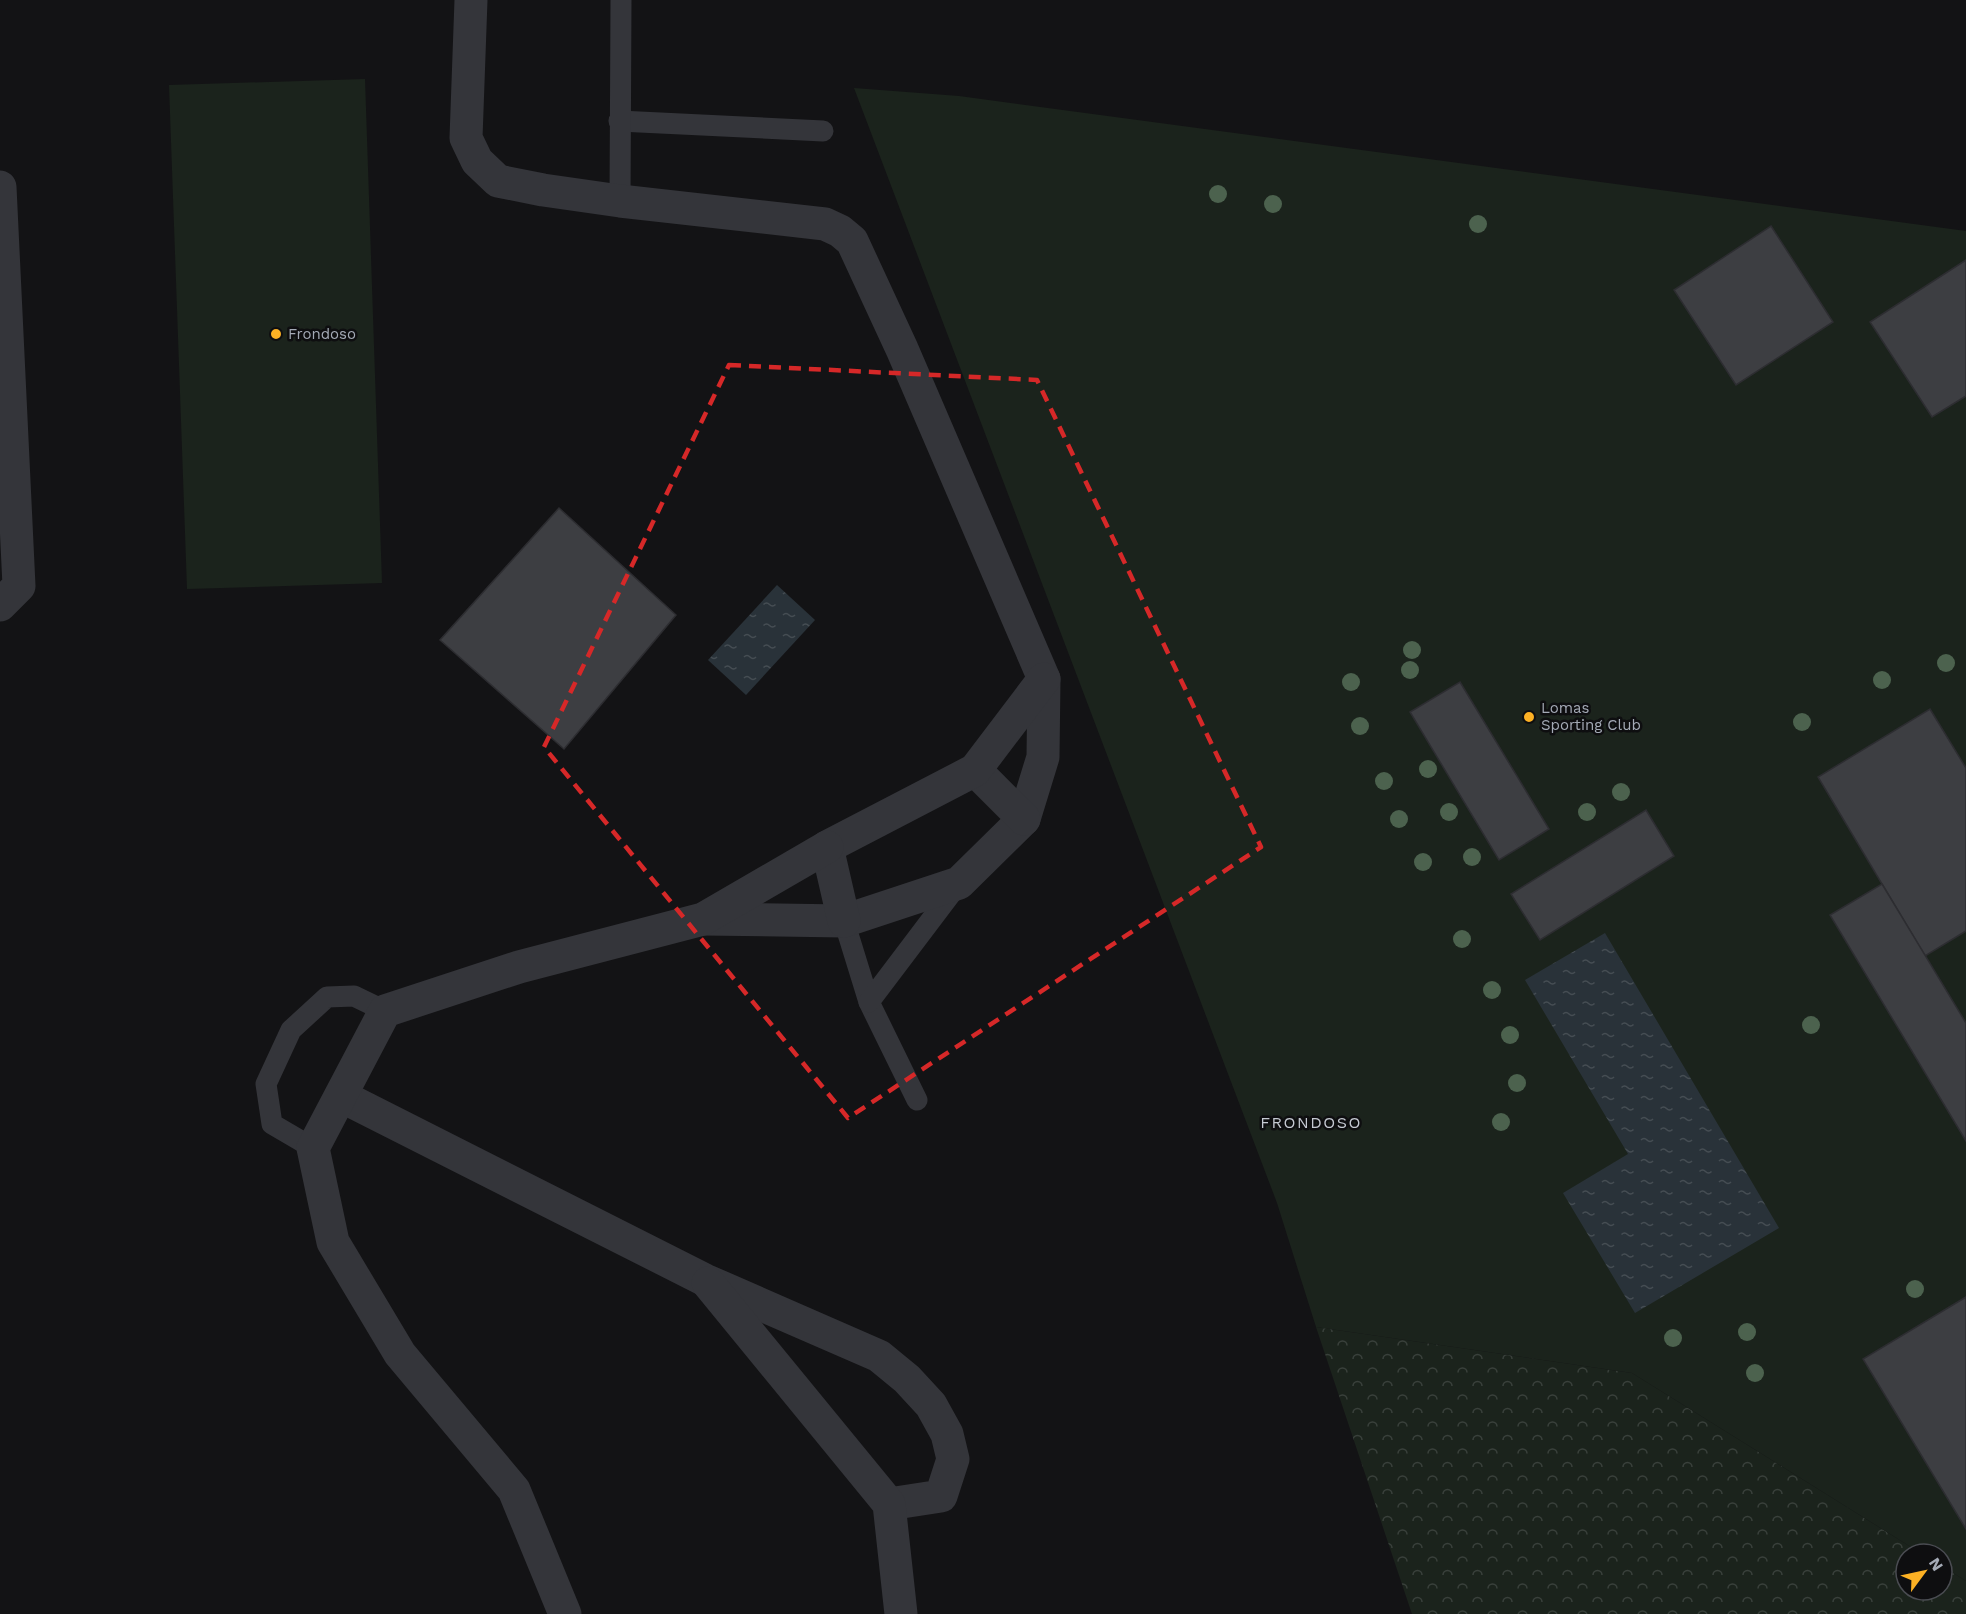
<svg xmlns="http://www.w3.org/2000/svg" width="1966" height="1614" font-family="'Work Sans',sans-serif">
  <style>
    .forest { fill: url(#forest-crowns) }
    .garden { fill: #1b231c }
    .water { fill: url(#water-ripples) }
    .building { fill: #3d3e42; stroke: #2d2d31; stroke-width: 1.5 }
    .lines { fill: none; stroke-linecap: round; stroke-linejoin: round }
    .service { stroke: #34353a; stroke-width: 21 }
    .minor { stroke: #34353a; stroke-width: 33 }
    .tree { fill: #4c624e }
    .marked { fill: none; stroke: #d62828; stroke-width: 4.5; stroke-dasharray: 12 8; stroke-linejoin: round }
    .poi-dot { fill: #fcb124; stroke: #0e0e10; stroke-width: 2 }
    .labels { text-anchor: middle; stroke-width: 5; stroke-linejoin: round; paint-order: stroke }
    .poi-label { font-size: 15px; fill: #a4aab6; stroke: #0e0e10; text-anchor: start }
    .neighbourhood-label { font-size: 16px; letter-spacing: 1.5px; fill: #c5c9d2; stroke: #0e0e10 }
  </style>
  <defs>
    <pattern id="forest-crowns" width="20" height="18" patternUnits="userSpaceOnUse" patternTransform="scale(1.5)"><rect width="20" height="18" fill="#1b231c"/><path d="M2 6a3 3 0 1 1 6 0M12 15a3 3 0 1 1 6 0" fill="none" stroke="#39403b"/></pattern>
    <pattern id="water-ripples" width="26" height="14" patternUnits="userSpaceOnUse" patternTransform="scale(1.5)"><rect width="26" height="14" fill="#293239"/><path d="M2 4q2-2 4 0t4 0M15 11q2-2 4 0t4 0" fill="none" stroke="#454d53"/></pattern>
  </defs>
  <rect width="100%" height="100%" fill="#131315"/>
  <!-- forest -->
  <path class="forest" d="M1316,1327L1632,1373L1922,1554H1906V1590H1942V1566L1966,1581V1614H1412Z"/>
  <!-- garden -->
  <g class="garden">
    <path d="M365,79L382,583L187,589L169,85Z"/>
    <path d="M854,88L959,96L1966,231V1581L1942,1566V1554H1922L1632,1373L1316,1327L1277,1203Z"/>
  </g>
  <!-- water -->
  <g class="water">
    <path d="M777,585L815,620L746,695L708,660Z"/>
    <path d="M1605,933L1779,1228L1635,1313L1563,1193L1628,1154L1525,980Z"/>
  </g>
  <!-- building -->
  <g class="building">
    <path d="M1771,226L1833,322L1736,385L1674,290Z"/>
    <path d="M1966,260V396L1932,417L1870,322Z"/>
    <path d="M559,508L676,615L564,749L440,640Z"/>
    <path d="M1460,682L1549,829L1499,860L1410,712Z"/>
    <path d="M1930,709L1966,768V931L1925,956L1818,777Z"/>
    <path d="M1646,810L1674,856L1540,940L1511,894Z"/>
    <path d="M1882,884L1966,1023V1141L1830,915Z"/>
    <path d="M1966,1297V1529L1863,1359Z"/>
  </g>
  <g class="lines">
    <!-- service -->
    <g class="service">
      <path d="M619,121L823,131"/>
      <path d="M620,201L621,0"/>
      <path d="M844,921L869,1002L917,1100"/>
      <path d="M869,1002L959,883"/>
      <path d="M313,1148L272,1124L266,1084L291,1030L327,997L354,996L385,1011"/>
    </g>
    <!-- minor -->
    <g class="minor">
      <path d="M471,0L466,138L477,161L498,181L543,190L620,201L825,224L840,231L852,241L902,349L1044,679L1043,757L1024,819L959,883L844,921L703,919"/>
      <path d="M0,187L19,586L0,605"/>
      <path d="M975,770L1024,819"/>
      <path d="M844,921L827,847L975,770L1044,679"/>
      <path d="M341,1096L705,1280L879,1356L907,1379L931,1405L947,1434L953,1459L941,1496L889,1504"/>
      <path d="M708,1283L889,1504L901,1614"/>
      <path d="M565,1614L514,1490L400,1354L333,1242L313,1148L385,1011L519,967L703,919L827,847"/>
    </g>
  </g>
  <!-- trees -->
  <g class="tree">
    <circle cx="1218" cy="194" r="9"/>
    <circle cx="1273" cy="204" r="9"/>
    <circle cx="1478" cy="224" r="9"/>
    <circle cx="1412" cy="650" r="9"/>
    <circle cx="1946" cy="663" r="9"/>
    <circle cx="1410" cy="670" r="9"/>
    <circle cx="1882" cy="680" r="9"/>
    <circle cx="1351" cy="682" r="9"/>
    <circle cx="1802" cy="722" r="9"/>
    <circle cx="1360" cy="726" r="9"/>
    <circle cx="1428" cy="769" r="9"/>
    <circle cx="1384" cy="781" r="9"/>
    <circle cx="1621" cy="792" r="9"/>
    <circle cx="1449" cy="812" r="9"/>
    <circle cx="1587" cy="812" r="9"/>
    <circle cx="1399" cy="819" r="9"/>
    <circle cx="1472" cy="857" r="9"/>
    <circle cx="1423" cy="862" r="9"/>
    <circle cx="1462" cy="939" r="9"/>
    <circle cx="1492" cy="990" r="9"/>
    <circle cx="1811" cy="1025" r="9"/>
    <circle cx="1510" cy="1035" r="9"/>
    <circle cx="1517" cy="1083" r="9"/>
    <circle cx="1501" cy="1122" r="9"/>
    <circle cx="1915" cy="1289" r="9"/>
    <circle cx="1747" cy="1332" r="9"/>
    <circle cx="1673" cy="1338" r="9"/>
    <circle cx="1755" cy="1373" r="9"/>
  </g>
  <!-- marked area -->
  <path class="marked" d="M729,365L1037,380L1261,847L848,1118L544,747Z"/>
  <!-- markers -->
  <g class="poi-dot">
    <circle cx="276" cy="334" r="6"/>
    <circle cx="1529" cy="717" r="6"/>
  </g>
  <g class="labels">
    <!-- poi labels -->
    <g class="poi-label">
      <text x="288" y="339">Frondoso</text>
      <text x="1541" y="713">Lomas<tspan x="1541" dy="17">Sporting Club</tspan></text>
    </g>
    <!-- neighbourhood labels -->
    <g class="neighbourhood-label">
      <text x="1311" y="1128">FRONDOSO</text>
    </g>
  </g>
  <!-- north arrow -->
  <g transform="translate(1924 1572) rotate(57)"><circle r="28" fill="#0e0e10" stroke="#4a4c52" stroke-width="1.5"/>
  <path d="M0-4.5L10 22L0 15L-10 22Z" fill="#fcb124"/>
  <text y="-9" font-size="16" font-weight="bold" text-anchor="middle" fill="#a4aab6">N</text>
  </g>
</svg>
